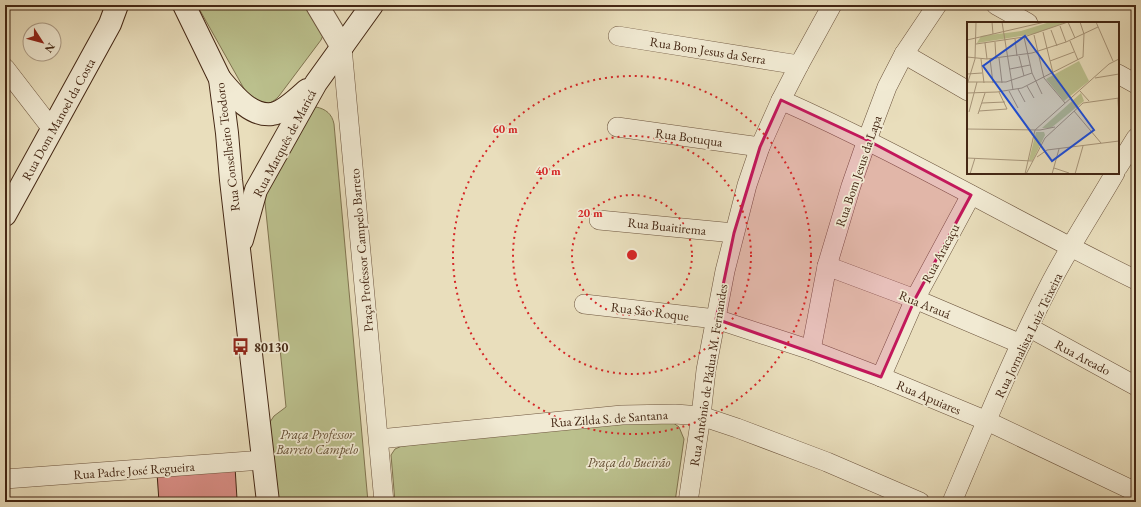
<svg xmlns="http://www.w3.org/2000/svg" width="1141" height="507" font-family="'EB Garamond',serif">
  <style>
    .green { fill: #bbc08d; stroke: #807450 }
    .building { fill: #da8f87; stroke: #442714 }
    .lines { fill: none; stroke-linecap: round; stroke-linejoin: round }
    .minor-casing { stroke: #6d553e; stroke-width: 20 }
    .tertiary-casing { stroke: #6d553e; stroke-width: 24 }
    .secondary-casing { stroke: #442714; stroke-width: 24 }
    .minor { stroke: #f1ead3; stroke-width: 19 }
    .tertiary { stroke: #f1ead3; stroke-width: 22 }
    .secondary { stroke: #f1ead3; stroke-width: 22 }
    .marked { fill: #c2185b; fill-opacity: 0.2; stroke: #c2185b; stroke-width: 3; stroke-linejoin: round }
    .ring { fill: none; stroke: #d62828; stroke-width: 2; stroke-dasharray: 2 4 }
    .labels { text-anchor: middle; stroke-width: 3.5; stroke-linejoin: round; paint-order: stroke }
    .street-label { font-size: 13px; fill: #442714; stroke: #f1ead3 }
    .poi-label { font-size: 13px; font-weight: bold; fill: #442714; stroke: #f1ead3; text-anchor: start }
    .park-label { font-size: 13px; font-style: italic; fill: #624d32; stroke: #f1ead3 }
    .inset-road { fill: none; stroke: #a79579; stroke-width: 1 }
    .view { fill: #1d4ed8; fill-opacity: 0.15; stroke: #1d4ed8; stroke-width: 2 }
    .inset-edge { fill: none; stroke: #442714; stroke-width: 2 }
    .centre { fill: #d62828; stroke: #f1ead3; stroke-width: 2 }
    .ring-label { font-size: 12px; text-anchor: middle; font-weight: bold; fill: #d62828; stroke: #f1ead3; stroke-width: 3.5; stroke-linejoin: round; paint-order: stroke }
  </style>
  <rect width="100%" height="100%" fill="#e9debc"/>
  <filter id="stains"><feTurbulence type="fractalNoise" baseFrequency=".005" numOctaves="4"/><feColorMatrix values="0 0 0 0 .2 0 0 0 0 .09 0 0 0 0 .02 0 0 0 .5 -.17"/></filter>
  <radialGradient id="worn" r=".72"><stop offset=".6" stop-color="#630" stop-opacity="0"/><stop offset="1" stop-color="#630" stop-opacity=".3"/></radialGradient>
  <!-- green -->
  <g class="green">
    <path d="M197,5H308L324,33L321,40L279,96C267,109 259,103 247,94Z"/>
    <path d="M316,107C326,109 332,114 334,124L368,502H278L270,422L274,416L286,407L263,183L311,108Z"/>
    <path d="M672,422L679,427L684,439L675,502H395L391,455L395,449L402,446L607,423Z"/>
  </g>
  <!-- building -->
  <path class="building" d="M235,467L237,499L195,502H159L157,473Z"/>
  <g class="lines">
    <defs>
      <g id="minor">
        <path d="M996,5L1028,23"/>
        <path d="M618,36L799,65"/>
        <path d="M342,47L384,502"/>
        <path d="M904,54L968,91"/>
        <path d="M5,68L52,129"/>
        <path d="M1118,74L1136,84"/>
        <path d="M781,100C903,154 1017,222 1136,280"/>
        <path d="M617,127L760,147"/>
        <path d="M1118,167L1136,138"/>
        <path d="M599,220L734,233"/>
        <path d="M827,266L915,299L1021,344"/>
        <path d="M584,304L716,319L811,350L881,377L987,421L1136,492"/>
        <path d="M1030,328L1136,386"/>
        <path d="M811,350L827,266L851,186L867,140L887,87L904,54L937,5"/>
        <path d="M881,377L915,299L971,195"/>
        <path d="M379,439L622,415L675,414L701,416L737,428L827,462L920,502"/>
        <path d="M5,479L263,460"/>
        <path d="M688,502L701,416L706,370L725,271L747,185L760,147L781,100L799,65L832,5"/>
        <path d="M952,502C983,429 1013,356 1049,286C1069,247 1093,211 1115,173"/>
      </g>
      <path id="tertiary" d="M317,5L342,47"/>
      <g id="secondary">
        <path d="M184,5L220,79L227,133L231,180L268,502"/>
        <path d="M220,79C232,93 250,117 272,114C284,112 298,98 307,90"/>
        <path d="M5,215L110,24L117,5"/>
        <path d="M242,240L256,190L293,124L316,83L372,5"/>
      </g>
    </defs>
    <!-- minor casing -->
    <use href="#minor" class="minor-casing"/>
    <!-- tertiary casing -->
    <use href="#tertiary" class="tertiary-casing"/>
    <!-- secondary casing -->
    <use href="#secondary" class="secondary-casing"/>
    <!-- minor -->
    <use href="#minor" class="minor"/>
    <!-- tertiary -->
    <use href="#tertiary" class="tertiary"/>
    <!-- secondary -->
    <use href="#secondary" class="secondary"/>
  </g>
  <!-- marked area -->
  <path class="marked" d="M781,100L867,140L971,195L915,299L881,377L716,319L734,233L760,147Z"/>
  <!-- distance rings -->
  <g class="ring">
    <circle cx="632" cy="255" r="60"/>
    <circle cx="632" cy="255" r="119"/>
    <circle cx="632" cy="255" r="179"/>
  </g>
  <!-- icons -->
  <defs>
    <symbol id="bus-bare" viewBox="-9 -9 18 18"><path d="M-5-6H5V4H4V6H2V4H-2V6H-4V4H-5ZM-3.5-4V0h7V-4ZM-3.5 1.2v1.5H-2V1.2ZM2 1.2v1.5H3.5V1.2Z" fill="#8f2418" stroke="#f1ead3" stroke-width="2.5" paint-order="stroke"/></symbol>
  </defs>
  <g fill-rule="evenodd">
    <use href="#bus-bare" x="228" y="334" width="25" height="25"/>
  </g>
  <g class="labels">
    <!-- street labels -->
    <g class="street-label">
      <text transform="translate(708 50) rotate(9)" y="5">Rua Bom Jesus da Serra</text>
      <text transform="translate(58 119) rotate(-61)" y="5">Rua Dom Manoel da Costa</text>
      <text transform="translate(689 137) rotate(8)" y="5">Rua Botuqua</text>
      <text transform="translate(284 143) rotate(-62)" y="5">Rua Marquês de Maricá</text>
      <text transform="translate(227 147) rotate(-97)" y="5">Rua Conselheiro Teodoro</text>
      <text transform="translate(858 171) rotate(-71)" y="5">Rua Bom Jesus da Lapa</text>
      <text transform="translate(667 226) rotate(6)" y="5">Rua Buaitirema</text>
      <text transform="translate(361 250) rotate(-95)" y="5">Praça Professor Campelo Barreto</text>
      <text transform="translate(940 253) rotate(-62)" y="5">Rua Aracaçu</text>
      <text transform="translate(925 304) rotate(22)" y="5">Rua Arauá</text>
      <text transform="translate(650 311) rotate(7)" y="5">Rua São Roque</text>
      <text transform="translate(1028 335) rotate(-64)" y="5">Rua Jornalista Luiz Teixeira</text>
      <text transform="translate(1083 357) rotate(28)" y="5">Rua Areado</text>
      <text transform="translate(708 375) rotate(-81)" y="5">Rua Antônio de Pádua M. Fernandes</text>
      <text transform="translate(929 397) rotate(23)" y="5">Rua Apuiares</text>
      <text transform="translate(609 418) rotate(-4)" y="5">Rua Zilda S. de Santana</text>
      <text transform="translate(134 470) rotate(-4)" y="5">Rua Padre José Regueira</text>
    </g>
    <!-- poi labels -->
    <g class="poi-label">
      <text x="254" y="352">80130</text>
    </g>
    <!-- park labels -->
    <g class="park-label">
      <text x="317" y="439">Praça Professor<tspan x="317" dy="15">Barreto Campelo</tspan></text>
      <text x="629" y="467">Praça do Bueirão</text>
    </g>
  </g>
  <!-- overview -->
  <g transform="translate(967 22)">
    <rect width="152" height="152" fill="#e9debc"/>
    <path d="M83,0H100L67,12L10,21L14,14L54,9ZM112,39L122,59L97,79L79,57ZM114,71L117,79L84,106H75ZM69,110H77L78,113L66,138H62Z" fill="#bbc08d"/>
    <path class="inset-road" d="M25,0L26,12M35,0L46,68M101,0L108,16M129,0L146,39M93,4L99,20M84,8L90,24M76,10L86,51M67,13L77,56L98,81M57,15L65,51L75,72M48,17L50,34M0,18L78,0M103,19L111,38M28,20L29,37M18,21L20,37M9,22L57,15L101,0M52,34L57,54M0,35L20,37L65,31L99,20L131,5M32,36L35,61M14,37L17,61M23,37L26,61M83,39L107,30M43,47L63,43M0,52L15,51M128,56L152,52M1,60H39L65,51M0,63L8,37L9,0M60,64L67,76M51,67L58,80M42,69L51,86M113,69L122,79M0,71L30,70L55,66L116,35L117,12L113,0M151,76L152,96M15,81L38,80M12,89L40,87L32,70M107,89L134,121M2,90L10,60M11,92L18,71M0,107L73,108L88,105M152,108V135M70,135L80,128L152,119M0,136L66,139M87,146L102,151M3,152L8,136M58,152L68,108L142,42L152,37M59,152L78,116L116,81L152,76M85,152L92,127M108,152L116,124"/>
    <path class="view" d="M58,14L127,108L85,139L16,44Z"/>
    <rect width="152" height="152" class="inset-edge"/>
  </g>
  <circle cx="632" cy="255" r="6" class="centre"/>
  <g class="ring-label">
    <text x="505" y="133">60 m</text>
    <text x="548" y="175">40 m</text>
    <text x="590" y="217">20 m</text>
  </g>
  <!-- margin -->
  <rect width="1141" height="507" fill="none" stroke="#e9debc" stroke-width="20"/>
  <rect x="6" y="6" width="1129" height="495" fill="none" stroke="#442714" stroke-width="2"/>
  <rect x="10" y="10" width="1121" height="487" fill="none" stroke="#442714"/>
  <!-- north arrow -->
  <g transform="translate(42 42) rotate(126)"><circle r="19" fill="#f1ead3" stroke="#ac9c87"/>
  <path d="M0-3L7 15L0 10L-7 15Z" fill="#8f2418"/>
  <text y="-6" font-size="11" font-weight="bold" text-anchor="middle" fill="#442714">N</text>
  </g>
  <rect width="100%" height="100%" filter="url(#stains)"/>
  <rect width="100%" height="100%" fill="url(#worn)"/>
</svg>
